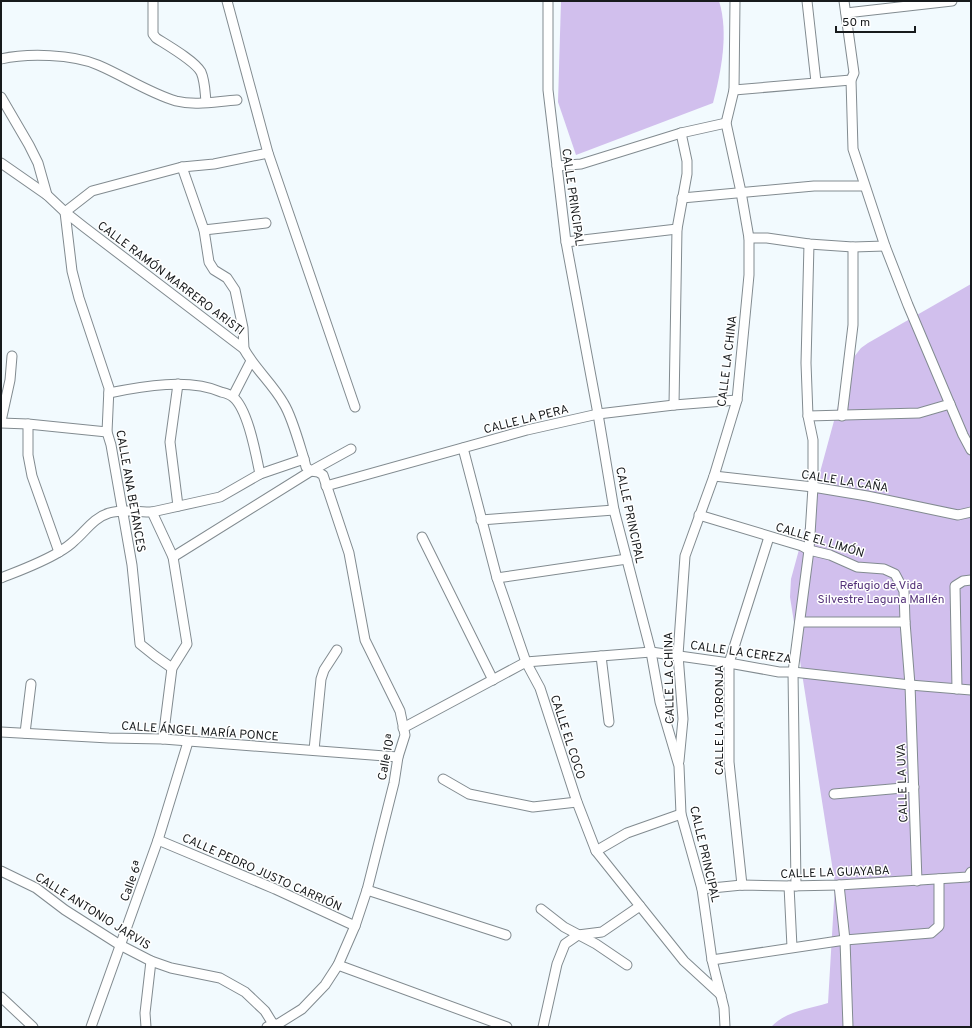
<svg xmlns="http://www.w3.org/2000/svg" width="972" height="1028" font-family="Overpass,sans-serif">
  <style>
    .green { fill: #d1bfed }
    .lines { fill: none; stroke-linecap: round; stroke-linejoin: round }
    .minor-casing { stroke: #828b90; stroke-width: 11 }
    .minor { stroke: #fff; stroke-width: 9 }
    .labels { text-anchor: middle; stroke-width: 3; stroke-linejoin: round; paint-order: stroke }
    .street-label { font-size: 12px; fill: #171a1c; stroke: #fff }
    .park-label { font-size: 12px; fill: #55337a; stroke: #fff }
  </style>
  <rect width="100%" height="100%" fill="#f2fafe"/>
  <!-- green -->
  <g class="green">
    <path d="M561,1H719C729,33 721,72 713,103L576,155L558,102Z"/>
    <path d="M971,284V1027H771C786,1011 808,1009 828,1003L835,884L790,597L791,579L850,362L861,348L868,343Z"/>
  </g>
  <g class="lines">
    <defs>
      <g id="minor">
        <path d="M153,1V34L156,38C167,45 195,61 201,72C205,81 205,92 206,102"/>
        <path d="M227,1L268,153L355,407"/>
        <path d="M548,1V90L566,242L598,414L614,510L651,652L660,702L679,766L681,814L702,889L712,960L724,1008L725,1027"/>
        <path d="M807,1L816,82"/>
        <path d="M844,1L854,73L851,80L853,149L885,246L908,305L963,435L971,450"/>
        <path d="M846,13L952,1"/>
        <path d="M1,59C27,53 73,54 98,65C124,76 149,93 176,101C196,106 218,101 237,100"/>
        <path d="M734,90L851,80"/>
        <path d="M1,97L29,145L38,163L47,195"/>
        <path d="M1,163L47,195L65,212L84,227L244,349C255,369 273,384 284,404C292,417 299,443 304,459"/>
        <path d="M557,166L581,164L681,133L726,123"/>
        <path d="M182,167L204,230L209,262L214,270L227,278L235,290L243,328L244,349"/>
        <path d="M682,198L814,186H864"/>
        <path d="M204,230L266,223"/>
        <path d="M749,238H767L809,244L853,247L885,246"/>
        <path d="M566,242L677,229"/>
        <path d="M178,384L170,442L178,506"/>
        <path d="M109,393C143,386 189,378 221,392C225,393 230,394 233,397C248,409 256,455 260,474"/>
        <path d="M233,396L251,361"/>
        <path d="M674,405L677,229L687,174V161L681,133"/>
        <path d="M808,416L919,413L950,404"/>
        <path d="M842,416L853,325V247"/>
        <path d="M1,421L10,380L12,356"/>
        <path d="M1,423L28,424L107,432"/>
        <path d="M28,424V455L32,476L59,552"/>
        <path d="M463,448L497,578L526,662L540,688L577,802L596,851L684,961L721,995"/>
        <path d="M714,476L813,487L867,496L958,515L971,512"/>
        <path d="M326,486L527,430L598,414L674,405L737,400"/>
        <path d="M152,512L220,497L260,474L304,459L306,467L311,471L351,449"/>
        <path d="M699,515L802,546L809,550L830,555L857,567L884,569L895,574L904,591L905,622L910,685L917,881"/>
        <path d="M481,520L614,510"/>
        <path d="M422,537L493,680"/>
        <path d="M173,557L311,471L318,472L323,475L349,553L365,640L400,711L405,735L398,757L394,783L367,890L355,926L338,965L325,985L302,1009L278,1024H273L267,1027"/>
        <path d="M1,578C21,570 41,563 59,552C64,549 70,545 74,541C86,531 93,518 109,513C124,509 137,512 152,512L173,557L187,644L172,668L163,739"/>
        <path d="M497,578L627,559"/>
        <path d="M800,622H905"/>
        <path d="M601,656L609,722"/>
        <path d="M172,668L155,656L140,644L132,565L111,445L107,432L109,388L79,298L72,271L65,212L92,191L182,167L214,164L268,153"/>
        <path d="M957,689L955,586L963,581L971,580"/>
        <path d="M403,728L526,662L651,652L729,663L779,672H793L910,685L971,690"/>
        <path d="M1,732L109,738L163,739L398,757"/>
        <path d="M25,733L31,684"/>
        <path d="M314,750L321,679L324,670L337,650"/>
        <path d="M679,761L683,719L678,655L685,556L714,476L737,400L749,275V238L741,192L726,123L734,90L735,1"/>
        <path d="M443,779L469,794L533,807L577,802"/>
        <path d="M834,794L914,787"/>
        <path d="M158,840L275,889L355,926"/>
        <path d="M596,851L627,833L681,814"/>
        <path d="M1,871L36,888L65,910L120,945L151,961L171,968L220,978L245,992L265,1011L273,1024"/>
        <path d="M742,885L729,762V663L769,537"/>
        <path d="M839,885L845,940L848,1027"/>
        <path d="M789,886L792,947"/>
        <path d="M796,886L793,672L809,550L813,487V440L808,416L806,363L809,244"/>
        <path d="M702,889L742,885L789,886L839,885L968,877L971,872"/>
        <path d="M367,890L506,935"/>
        <path d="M541,909L564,927L596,944L627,965"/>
        <path d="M712,960L845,940L931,933L939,926V879"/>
        <path d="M338,965L507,1027"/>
        <path d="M1,997L33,1027"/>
        <path d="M91,1027L158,840L188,742"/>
        <path d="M146,1027L145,1013L151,961"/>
        <path d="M543,1027L557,964L565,944L578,935L602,932L640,906"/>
      </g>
    </defs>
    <!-- minor casing -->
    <use href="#minor" class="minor-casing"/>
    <!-- minor -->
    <use href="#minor" class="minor"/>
  </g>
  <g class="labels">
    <!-- street labels -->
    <g class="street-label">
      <text transform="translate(573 197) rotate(82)" y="4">CALLE PRINCIPAL</text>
      <text transform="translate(171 278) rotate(37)" y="4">CALLE RAMÓN MARRERO ARISTI</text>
      <text transform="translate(727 361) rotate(-83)" y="4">CALLE LA CHINA</text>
      <text transform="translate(526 419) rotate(-14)" y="4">CALLE LA PERA</text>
      <text transform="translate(845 481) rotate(9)" y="4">CALLE LA CAÑA</text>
      <text transform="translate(131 491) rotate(80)" y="4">CALLE ANA BETANCES</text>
      <text transform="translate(630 515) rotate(78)" y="4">CALLE PRINCIPAL</text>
      <text transform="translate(820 540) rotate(17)" y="4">CALLE EL LIMÓN</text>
      <text transform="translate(741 652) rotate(8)" y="4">CALLE LA CEREZA</text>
      <text transform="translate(669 678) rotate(-91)" y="4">CALLE LA CHINA</text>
      <text transform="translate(719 720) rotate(-90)" y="4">CALLE LA TORONJA</text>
      <text transform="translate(200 731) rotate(4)" y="4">CALLE ÁNGEL MARÍA PONCE</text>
      <text transform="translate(568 737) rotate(72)" y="4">CALLE EL COCO</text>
      <text transform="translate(386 757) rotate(-79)" y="4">Calle 10ª</text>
      <text transform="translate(902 783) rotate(-92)" y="4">CALLE LA UVA</text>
      <text transform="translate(705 854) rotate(77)" y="4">CALLE PRINCIPAL</text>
      <text transform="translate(262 872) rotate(24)" y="4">CALLE PEDRO JUSTO CARRIÓN</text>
      <text transform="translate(835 872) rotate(-2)" y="4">CALLE LA GUAYABA</text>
      <text transform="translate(131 881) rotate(-70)" y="4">Calle 6ª</text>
      <text transform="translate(93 911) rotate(32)" y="4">CALLE ANTONIO JARVIS</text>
    </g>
    <!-- park labels -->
    <g class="park-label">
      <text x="881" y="589">Refugio de Vida<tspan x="881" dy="14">Silvestre Laguna Mallén</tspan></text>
    </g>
  </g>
  <!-- border -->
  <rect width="972" height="1028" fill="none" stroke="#171a1c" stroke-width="4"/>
  <!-- scale -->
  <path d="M836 26v6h79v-6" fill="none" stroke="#171a1c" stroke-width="2"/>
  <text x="842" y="26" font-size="12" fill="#171a1c" stroke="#ffffff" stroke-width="3" paint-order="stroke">50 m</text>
</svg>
